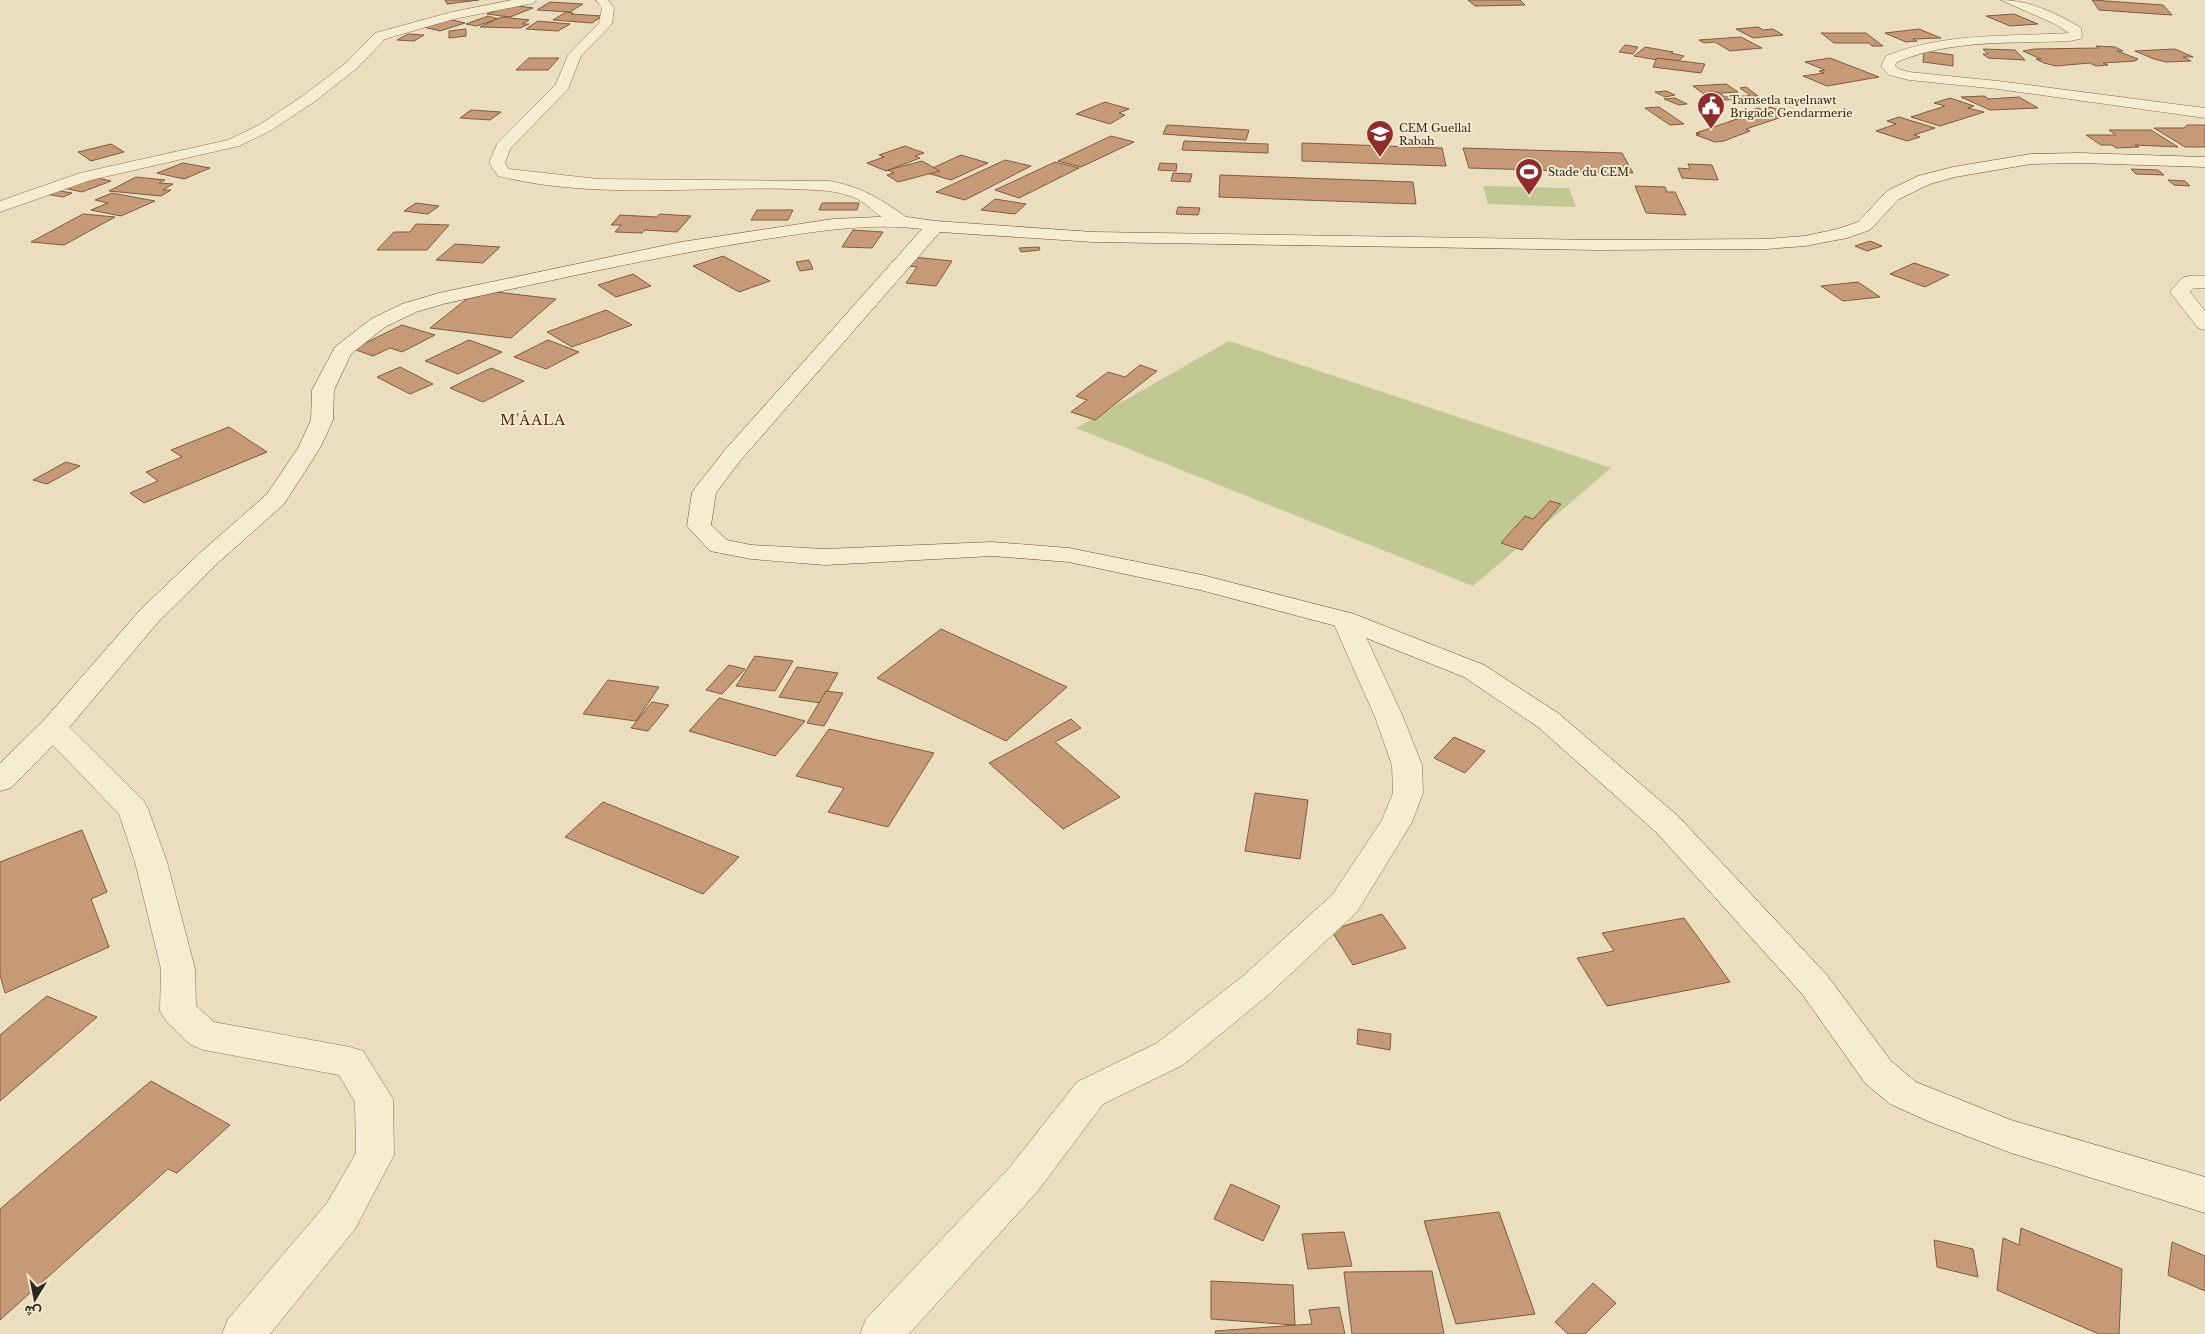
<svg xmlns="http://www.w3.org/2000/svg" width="2205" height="1334" font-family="'Libre Baskerville',Vazirmatn,serif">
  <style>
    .green { fill: #c1c894 }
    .building { fill: #c79a77; stroke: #805a40 }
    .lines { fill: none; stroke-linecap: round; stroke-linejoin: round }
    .street-casing { stroke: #827059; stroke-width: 1 }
    .secondary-casing { stroke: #64513c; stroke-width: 1 }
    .street { fill: #f6ecd2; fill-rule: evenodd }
    .secondary { fill: #f6ecd2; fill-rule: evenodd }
    .labels { text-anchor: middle; stroke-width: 4; stroke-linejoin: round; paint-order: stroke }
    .far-poi-label { font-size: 11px; fill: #33281c; stroke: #f3e9ce; text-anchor: start }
    .far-quarter-label { font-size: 14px; letter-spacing: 1px; fill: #5d2c1e; stroke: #f3e9ce }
  </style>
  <rect width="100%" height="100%" fill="#ebdebf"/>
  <!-- green -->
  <g class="green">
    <path d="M1483,186L1569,188L1576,207L1488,204Z"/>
    <path d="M1229,341L1611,468L1473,586L1076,428Z"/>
  </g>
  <!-- building -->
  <g class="building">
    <path d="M445,0H479L447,4Z"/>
    <path d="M1468,0H1520L1525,5L1475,6Z"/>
    <path d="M2092,0L2163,5L2172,15L2099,10Z"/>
    <path d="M550,2L583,4L570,12L537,10Z"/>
    <path d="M511,5L533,8L510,17L487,14Z"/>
    <path d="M566,12L573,13L571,14L602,16L592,23L553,20Z"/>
    <path d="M2014,14L2038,24L2010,26L1986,16Z"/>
    <path d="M488,16L498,19L476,26L466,24Z"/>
    <path d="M501,17L529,20L522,24H529L520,28L480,27Z"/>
    <path d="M444,18L465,23L440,31L419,26Z"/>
    <path d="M538,21L570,24L558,31L526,29Z"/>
    <path d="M1758,27L1763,30L1773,29L1783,35L1753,38L1736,29Z"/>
    <path d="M466,29V36L449,38V31Z"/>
    <path d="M1919,29L1941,38L1913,39L1917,41L1906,42L1885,33Z"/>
    <path d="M1821,33H1866L1883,46H1872L1869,43H1834Z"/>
    <path d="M408,34L424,35L414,41L397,40Z"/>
    <path d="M1741,37L1762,48L1730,51L1715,42L1704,43L1699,40Z"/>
    <path d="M1625,45L1638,47L1633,54L1619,52Z"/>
    <path d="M2096,46L2115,47L2123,51H2117L2138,59L2135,61L2103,63L2108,65L2096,66L2090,63L2056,66L2044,63L2036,59H2041L2023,51L2034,49L2099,48Z"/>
    <path d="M1645,47L1673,52L1671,53L1684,56L1676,63L1634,56Z"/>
    <path d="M1983,49L2015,50L2025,60L1988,58L1983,54H1988Z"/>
    <path d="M2175,49L2193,57H2183L2191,61L2166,62L2154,59L2135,51Z"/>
    <path d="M1924,51L1953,55V66L1923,62Z"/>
    <path d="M529,58H559L548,70H516Z"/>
    <path d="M1657,58L1705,64L1701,73L1653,67Z"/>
    <path d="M1830,58L1879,77L1827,86L1803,76L1824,73L1819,71L1825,70L1805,62Z"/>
    <path d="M1726,84L1738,92L1704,94L1693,86Z"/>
    <path d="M1746,87L1758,96H1753L1758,99L1719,100L1709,92H1718L1725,97L1747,96L1750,95L1740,88Z"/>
    <path d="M1666,91L1675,95L1665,97L1655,92Z"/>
    <path d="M1984,96L1989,99L2019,97L2038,108L1990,110L1961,97Z"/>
    <path d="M1675,98L1687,104L1679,105L1664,99Z"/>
    <path d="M1950,98L1974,106L1968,108L1984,112L1940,126L1911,117L1945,106L1934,103Z"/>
    <path d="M1105,102L1129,109L1119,113L1125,115L1110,124L1076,114Z"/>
    <path d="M1659,107L1684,124L1670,125L1645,108Z"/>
    <path d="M1770,107L1786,112L1783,114L1788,115L1746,129L1750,131L1724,141L1715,142L1696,135L1700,134L1696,133L1737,119L1732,118L1758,108L1763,110Z"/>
    <path d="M471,110L501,112L490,120L460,118Z"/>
    <path d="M1899,117L1935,128L1914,135L1920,137L1907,141L1876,131L1896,124L1887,121Z"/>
    <path d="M1167,125L1249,130L1246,140L1163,134Z"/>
    <path d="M2187,125H2205V147H2185L2154,128H2184Z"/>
    <path d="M2109,130H2151L2178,147L2135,145L2139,147L2116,148L2112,145H2101L2086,135H2116Z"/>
    <path d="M1111,136L1134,142L1081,167L1058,161Z"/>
    <path d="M1184,141L1268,144V153L1182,150Z"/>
    <path d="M1302,143L1442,148L1446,166L1302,161Z"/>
    <path d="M111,144L124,152L91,161L78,152Z"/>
    <path d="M905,146L924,153L915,156L920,158L886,171L867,163L884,157L879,155Z"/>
    <path d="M1463,148L1622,153L1633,173L1469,168Z"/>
    <path d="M961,155L988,163L951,180L924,172Z"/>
    <path d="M1005,160L1031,166L965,200L936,192Z"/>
    <path d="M922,161L940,171L898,182L887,175L894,173L888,170Z"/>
    <path d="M1055,162L1079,168L1019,198L995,190Z"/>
    <path d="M183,163L210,168L184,179L157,173Z"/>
    <path d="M1160,163L1177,164L1176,171L1158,170Z"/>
    <path d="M1688,164L1712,165L1718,180L1682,178L1678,168L1690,169Z"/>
    <path d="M2131,169L2158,170L2164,175L2136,174Z"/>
    <path d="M1173,173L1192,174L1190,182L1171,181Z"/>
    <path d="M1220,175L1413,182L1416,204L1219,197Z"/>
    <path d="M88,176L111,181L82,192L59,187Z"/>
    <path d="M136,177L165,180L159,183L173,184L163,190H171L161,196L109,191Z"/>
    <path d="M2168,180L2185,181L2190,186L2174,185Z"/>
    <path d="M1635,186L1665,187L1667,192H1675L1686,215L1646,213Z"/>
    <path d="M54,190L72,193L63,197L45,194Z"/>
    <path d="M112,193L155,201L121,216L91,210L108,203L95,200Z"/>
    <path d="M995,199L1026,204L1015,214L981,210Z"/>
    <path d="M416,203L439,206L428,214L404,211Z"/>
    <path d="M822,203H859L857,210H819Z"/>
    <path d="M1178,207L1200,208L1198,215L1176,214Z"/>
    <path d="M757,210H793L788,220H751Z"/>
    <path d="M83,214L115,217L64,245L31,242Z"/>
    <path d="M660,214L691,216L677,232L645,230L642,233L615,232L621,225H611L620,215L656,217Z"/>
    <path d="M416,224L449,225L427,250H377L394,232H410Z"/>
    <path d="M853,230L883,232L872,248L842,247Z"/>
    <path d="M1870,241L1882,246L1867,251L1855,246Z"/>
    <path d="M455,244L500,247L483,263L436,260Z"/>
    <path d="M1039,247L1040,250L1021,252L1019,248Z"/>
    <path d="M723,256L770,281L739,292L693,266Z"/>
    <path d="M913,257L952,261L936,286L906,283L917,267L907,266Z"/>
    <path d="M809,260L813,269L800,271L796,262Z"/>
    <path d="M1914,263L1949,275L1925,287L1890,274Z"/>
    <path d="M633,274L651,286L616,297L598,285Z"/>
    <path d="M1858,282L1880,297L1843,301L1821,286Z"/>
    <path d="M478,290L556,299L511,338L430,328Z"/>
    <path d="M606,310L632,325L572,347L547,332Z"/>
    <path d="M402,325L435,335L402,352L390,348L373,356L353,349Z"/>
    <path d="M469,340L502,352L458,374L425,361Z"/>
    <path d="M548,340L579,352L546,369L514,357Z"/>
    <path d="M1140,365L1157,371L1095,420L1071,412L1087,400L1076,396L1108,372L1125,377Z"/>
    <path d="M400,367L433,384L410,394L377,377Z"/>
    <path d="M491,368L524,381L483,402L450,388Z"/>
    <path d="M229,427L267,452L144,503L130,493L158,481L146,472L182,457L171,450Z"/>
    <path d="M66,462L80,466L47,484L33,480Z"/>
    <path d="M1550,501L1561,504L1522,550L1501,543L1525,516L1533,519Z"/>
    <path d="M941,629L1067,687L1006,741L877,678Z"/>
    <path d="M755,656L793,661L775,691L736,686Z"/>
    <path d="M729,665L745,669L722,694L706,690Z"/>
    <path d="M797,667L838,673L821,703L779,697Z"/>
    <path d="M608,680L659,687L636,721L583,714Z"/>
    <path d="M826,691L843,693L824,726L807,723Z"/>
    <path d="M719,698L805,721L775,756L689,731Z"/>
    <path d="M652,702L669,705L648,731L631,728Z"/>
    <path d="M1071,719L1081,728L1055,742L1120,797L1063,829L989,763Z"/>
    <path d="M829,729L934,753L888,827L828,812L844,788L796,776Z"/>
    <path d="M1454,737L1485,751L1465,773L1434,758Z"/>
    <path d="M1255,793L1308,800L1300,859L1245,851Z"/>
    <path d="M603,802L739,857L703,894L565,837Z"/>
    <path d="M82,830L107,892L91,899L109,947L5,993L0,975V862Z"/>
    <path d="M1382,914L1406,948L1353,965L1331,930Z"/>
    <path d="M1684,918L1730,982L1607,1006L1577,958L1614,951L1602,933Z"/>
    <path d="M47,996L97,1017L0,1101V1035Z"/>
    <path d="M1358,1029L1391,1034L1390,1050L1357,1044Z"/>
    <path d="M151,1081L230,1125L177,1173L168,1169L0,1320V1209Z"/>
    <path d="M1231,1184L1280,1206L1263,1241L1214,1219Z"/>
    <path d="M1499,1212L1535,1314L1456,1324L1424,1221Z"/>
    <path d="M2021,1228L2122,1269L2119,1334H2099L1997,1290L2003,1238L2019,1245Z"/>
    <path d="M1344,1232L1352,1266L1308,1269L1302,1234Z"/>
    <path d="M1934,1240L1973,1249L1978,1277L1937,1267Z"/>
    <path d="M2172,1242L2205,1256V1291L2168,1275Z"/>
    <path d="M1432,1271L1444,1334H1352L1344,1272Z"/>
    <path d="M1211,1281L1293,1285L1295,1325L1211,1319Z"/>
    <path d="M1593,1283L1616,1303L1585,1334H1568L1555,1322Z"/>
    <path d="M1339,1307L1345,1334H1216L1215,1331L1312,1324L1309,1310Z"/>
  </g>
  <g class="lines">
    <defs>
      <g id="street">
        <path d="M512,0H536L534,3L454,19L385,39L356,69L314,102L270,131L239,146L91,180L0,212V201L80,173L228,140L259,125L304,95L346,63L375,33L452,12Z"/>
        <path d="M596,0H608L614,8L612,24L581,56L568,89L510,149L505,163L509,169L598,179L829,181C860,186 881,199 906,217L909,221L906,225C890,229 873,208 859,200C850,195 840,193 829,191C720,182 606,203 498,176L489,163L497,144L556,84L568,55L599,23L602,8Z"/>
        <path d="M2001,0C2028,0 2057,13 2081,28L2082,36L2080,39L2069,41C2010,44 1952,39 1897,62L1895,65L1899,69L1909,72L1998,81L2205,108V118L1998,89L1909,80L1889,75L1881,66L1886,56C1946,32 2006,37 2069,33L2057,25Z"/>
        <path d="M2189,276H2205V288H2194L2190,292L2205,311V330L2198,328L2170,292L2182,278Z"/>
        <path d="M1345,612L1354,614L1358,620L1403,717L1422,765L1423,793L1412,822L1357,912L1267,996L1183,1065L1103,1104L1037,1192L909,1334H860L866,1319L1009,1168L1077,1082L1157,1043L1243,976L1333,894L1382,820L1393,793L1392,765L1375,717L1332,620L1336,614Z"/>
        <path d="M53,718L63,721L144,801L148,809L167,862L195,969L196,1006L214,1022L350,1047L363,1051L393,1099L394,1155L355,1229L270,1334H222L228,1319L327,1203L356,1153L355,1102L339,1075L204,1050L191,1045L166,1021L160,1011L161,969L135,862L119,814L43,735L39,728L43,721Z"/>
      </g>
      <path id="secondary" d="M2080,153L2205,157V167L2080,163L2031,164L1955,177L1930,184L1899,199L1870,230L1847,238L1805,246L1766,249L1598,250L1093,242L940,232L740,461L716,493L711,525L727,540L751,545L825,549L992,542L1069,548L1202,575L1354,614L1484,665L1558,713L1678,816L1826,974L1891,1061L1916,1082L2011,1120L2205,1177V1213L2011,1153L1930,1122L1890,1104L1865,1083L1802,994L1656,832L1538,727L1464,677L1336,626L1200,590L1069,562L992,556L825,565L751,559L710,551L687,526L692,492L724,451L922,229C868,222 813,232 760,240C653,257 549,281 443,304L416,312L385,327L351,354L334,390L333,420L320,448L284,504L219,562L159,621L63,735L11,788L0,791V763L43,721L141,609L201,552L267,494L298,448L311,420L312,390L335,347L371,319L402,304L439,293L681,242L833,219L900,216L935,221L1093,232L1598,240L1766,239L1805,236L1837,229L1858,222L1887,191L1918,176L1953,167L2031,154Z"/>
    </defs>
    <!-- street casing -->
    <use href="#street" class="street-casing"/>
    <!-- secondary casing -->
    <use href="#secondary" class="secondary-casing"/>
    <!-- street -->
    <use href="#street" class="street"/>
    <!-- secondary -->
    <use href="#secondary" class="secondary"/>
  </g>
  <!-- icons -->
  <defs>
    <symbol id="civic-pin" viewBox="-11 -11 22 30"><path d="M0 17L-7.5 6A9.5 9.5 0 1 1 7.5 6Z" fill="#8e2d2c" stroke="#f3e9ce"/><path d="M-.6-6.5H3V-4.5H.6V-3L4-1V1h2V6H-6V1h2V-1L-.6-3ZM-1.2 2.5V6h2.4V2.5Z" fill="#fff"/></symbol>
    <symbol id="school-pin" viewBox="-11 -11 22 30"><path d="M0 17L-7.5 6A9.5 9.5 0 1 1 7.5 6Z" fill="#8e2d2c" stroke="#f3e9ce"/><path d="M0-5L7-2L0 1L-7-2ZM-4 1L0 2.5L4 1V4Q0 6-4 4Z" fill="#fff"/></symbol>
    <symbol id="stadium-pin" viewBox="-11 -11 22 30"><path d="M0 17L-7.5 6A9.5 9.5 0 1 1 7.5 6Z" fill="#8e2d2c" stroke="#f3e9ce"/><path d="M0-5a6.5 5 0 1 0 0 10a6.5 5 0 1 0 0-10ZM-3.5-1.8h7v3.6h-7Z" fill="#fff"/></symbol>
  </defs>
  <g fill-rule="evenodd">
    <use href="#civic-pin" x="1695" y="90" width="32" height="43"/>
    <use href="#school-pin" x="1364" y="118" width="32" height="43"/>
    <use href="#stadium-pin" x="1513" y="156" width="32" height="43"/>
  </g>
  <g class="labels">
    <!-- far-poi labels -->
    <g class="far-poi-label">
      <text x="1730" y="104">Tamsetla taɣelnawt<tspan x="1730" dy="13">Brigade Gendarmerie</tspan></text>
      <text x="1399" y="132">CEM Guellal<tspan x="1399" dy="13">Rabah</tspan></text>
      <text x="1548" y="176">Stade du CEM</text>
    </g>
    <!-- far-quarter labels -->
    <g class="far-quarter-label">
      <text x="533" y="425">M'ÂALA</text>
    </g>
  </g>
  <!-- north arrow -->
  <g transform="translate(35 1299) rotate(190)" stroke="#f3e9ce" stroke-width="4" paint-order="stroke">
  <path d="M0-4L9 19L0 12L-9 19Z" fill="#33281c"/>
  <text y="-8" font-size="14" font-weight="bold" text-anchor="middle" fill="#33281c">ش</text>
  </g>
</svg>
